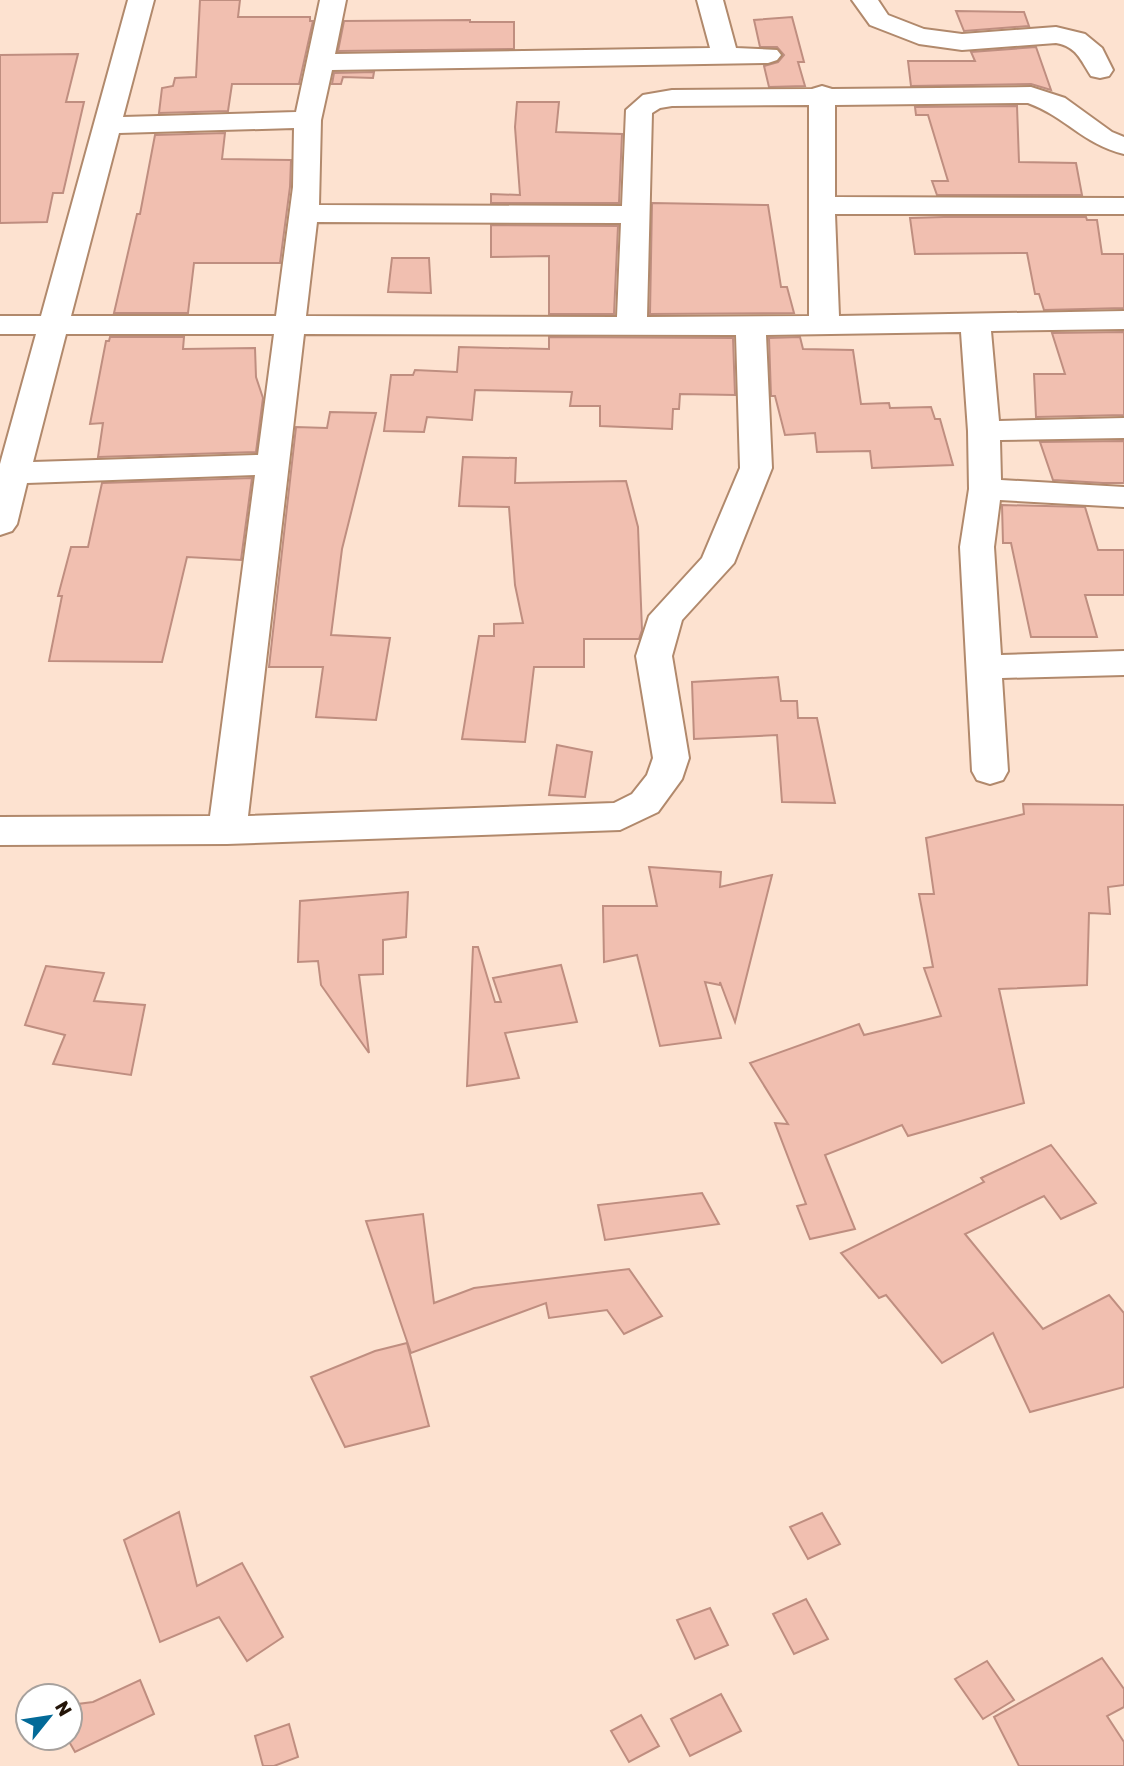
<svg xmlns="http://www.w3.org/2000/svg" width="1124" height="1766" font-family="Rubik,sans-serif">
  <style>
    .building { fill: #f1bfb0; stroke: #bf8e80; stroke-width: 2 }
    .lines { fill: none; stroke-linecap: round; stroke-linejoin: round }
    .street-casing { stroke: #b1896c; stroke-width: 4 }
    .street { fill: #fff; fill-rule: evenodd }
  </style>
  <rect width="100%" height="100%" fill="#fde2d0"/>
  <!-- building -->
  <g class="building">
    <path d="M200,0H240L238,17H310V21H313L299,84H232L228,111L159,113L162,88L173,86L175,78L196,77Z"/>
    <path d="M956,11L1024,12L1029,26L964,31Z"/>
    <path d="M792,17L804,62H798L805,86L769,87L764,66L778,62L784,55L777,47H760L754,20Z"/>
    <path d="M470,20V22H514V49L338,51L344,21Z"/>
    <path d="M1036,47L1051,90L1031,84L911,86L908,61H975L971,52Z"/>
    <path d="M78,54L66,102H84L63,193H53L47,222L0,223V55Z"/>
    <path d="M374,72L373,78L343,77L341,84H332L334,73Z"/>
    <path d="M517,102H559L556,132L622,134L619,203H491V194L520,195L515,127Z"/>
    <path d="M1017,106L1019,162L1076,163L1082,195H937L932,181H948L928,115H916L915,107Z"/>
    <path d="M225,133L222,159L291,160L290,187L280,263H194L188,313H114L137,214H140L155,135Z"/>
    <path d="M652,203L768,205L781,287H787L794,313L650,314Z"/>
    <path d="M944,217H1086L1087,220H1097L1102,254H1124V308L1044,310L1039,294H1035L1027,253L915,254L910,218Z"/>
    <path d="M491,225L618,226L614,314H549V256L491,257Z"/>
    <path d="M392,258H429L431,293L388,292Z"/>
    <path d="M1124,332V415L1036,417L1034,374H1065L1052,333Z"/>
    <path d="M110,337H184L183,349L255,348L256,377L263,398L256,452L98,457L103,423L90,424L106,341H109Z"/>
    <path d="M549,337L733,338L735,395L680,394L679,409H673L672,429L600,426V406H570L572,392L475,390L472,420L427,417L424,432L384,431L391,375H413L415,370L457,372L459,347L549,349Z"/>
    <path d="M800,337L803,349L853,350L861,404L889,403L890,408L931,407L935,419H940L953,465L872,468L870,451L817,452L815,433L785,435L775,396H771L769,338Z"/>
    <path d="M330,412L376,413L342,549L331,635L390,638L376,720L316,717L323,667H269L296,427L327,428Z"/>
    <path d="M1124,441V483H1103L1053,480L1040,442Z"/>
    <path d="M463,457L516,458L515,483L626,481L638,527L642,630L639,639H584V667H534L525,742L462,739L479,636H494V624L523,623L515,585L509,507L459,506Z"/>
    <path d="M252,478L241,560L187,557L162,662L49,661L62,596H58L71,547H88L102,483Z"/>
    <path d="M1002,505L1085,507L1098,550H1124V595H1085L1097,637H1031L1011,543H1003Z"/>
    <path d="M778,677L781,701H797L798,718H817L835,803L782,802L777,735L694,739L692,682Z"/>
    <path d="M557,745L592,752L585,797L549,795Z"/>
    <path d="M1023,804L1124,805V885L1108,887L1110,914L1089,913L1087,985L999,989L1024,1103L908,1136L902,1125L825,1155L855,1229L810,1239L797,1206L806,1204L775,1123L788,1124L750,1063L859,1024L864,1035L941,1016L924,968L933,967L919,894H934L926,838L1024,814Z"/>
    <path d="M649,867L721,872L720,887L772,875L735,1022L720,982V985L705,982L721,1038L660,1046L637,955L604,962L603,906H657Z"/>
    <path d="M408,892L406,937L383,940V974L359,975L369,1053L321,985L318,961L298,962L300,901Z"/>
    <path d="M473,947H478L495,1002H501L493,978L561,965L577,1022L505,1033L519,1078L467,1086Z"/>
    <path d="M46,966L104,973L94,1001L145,1005L131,1075L53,1064L65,1035L25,1025Z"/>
    <path d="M1051,1145L1096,1203L1061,1219L1044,1196L965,1234L1043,1329L1109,1295L1124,1313V1387L1030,1412L993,1333L942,1363L886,1295L879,1298L841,1253L984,1182L981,1178Z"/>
    <path d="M702,1193L719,1224L605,1240L598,1205Z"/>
    <path d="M423,1214L434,1303L474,1288L629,1269L662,1316L624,1334L607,1310L549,1318L546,1303L411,1353L366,1221Z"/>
    <path d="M407,1343L429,1426L345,1447L311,1377L375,1351Z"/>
    <path d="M179,1512L197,1586L242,1563L283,1637L247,1661L219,1617L160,1642L124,1540Z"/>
    <path d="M822,1513L840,1544L808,1559L790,1527Z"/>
    <path d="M806,1599L828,1639L794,1654L773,1614Z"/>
    <path d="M710,1608L728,1645L695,1659L677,1620Z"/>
    <path d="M1102,1658L1124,1689V1707L1107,1716L1124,1742V1766H1019L994,1717Z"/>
    <path d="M987,1661L1014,1700L983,1719L955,1679Z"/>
    <path d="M140,1680L154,1714L75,1752L67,1738H70V1705L93,1702Z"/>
    <path d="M721,1694L741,1731L690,1756L671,1719Z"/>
    <path d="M641,1715L659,1746L629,1762L611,1731Z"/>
    <path d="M289,1724L298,1757L274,1766H263L255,1736Z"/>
  </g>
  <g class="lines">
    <defs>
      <g id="street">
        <path d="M128,0H154L123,117L296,112L320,0H346L335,54L710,48L697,0H723L736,48L777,50L781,55L777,60L768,63L332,70L321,120L319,205L622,206L626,110L643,95L672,90L812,89L822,86L832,89L1031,87L1065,98L1112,132L1124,137V154C1083,144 1066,117 1028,103L835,105V197L1124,198V214H835L839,316L1124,311V329L991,331L999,421L1124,418V438L1000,440L1001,480L1124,487V507L1000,500L994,547L1001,655L1124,651V675L1002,678L1008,771L1003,780L990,784L977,780L972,771L960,547L969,489L968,431L961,332L766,335L772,468L734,563L682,620L672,656L689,758L682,779L658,812L620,830L227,844L0,845V817L210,816L255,475L27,483L17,524L12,531L0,535V464L36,334H0V316H41ZM809,105V316L647,317L652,113L660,108L672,106ZM294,128L293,187L276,316H71L119,133ZM317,222L621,223L617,317L306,316ZM66,334H274L258,455L33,462ZM304,334L736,335L740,468L702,558L649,616L636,656L653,758L647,775L632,794L614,803L248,816Z"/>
        <path d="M852,0H878L888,15L924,29L962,34L1056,27L1085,34L1102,48L1113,70L1109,76L1100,78L1091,76C1080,59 1077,47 1056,43L962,50L919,44L870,25Z"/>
      </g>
    </defs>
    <!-- street casing -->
    <use href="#street" class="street-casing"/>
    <!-- street -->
    <use href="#street" class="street"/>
  </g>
  <!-- north arrow -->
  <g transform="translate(49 1717) rotate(60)"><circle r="33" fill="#ffffff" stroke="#a7a19d" stroke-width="2"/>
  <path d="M0-5L12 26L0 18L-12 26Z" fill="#036a98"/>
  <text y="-10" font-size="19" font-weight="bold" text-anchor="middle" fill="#241509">N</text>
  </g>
</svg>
